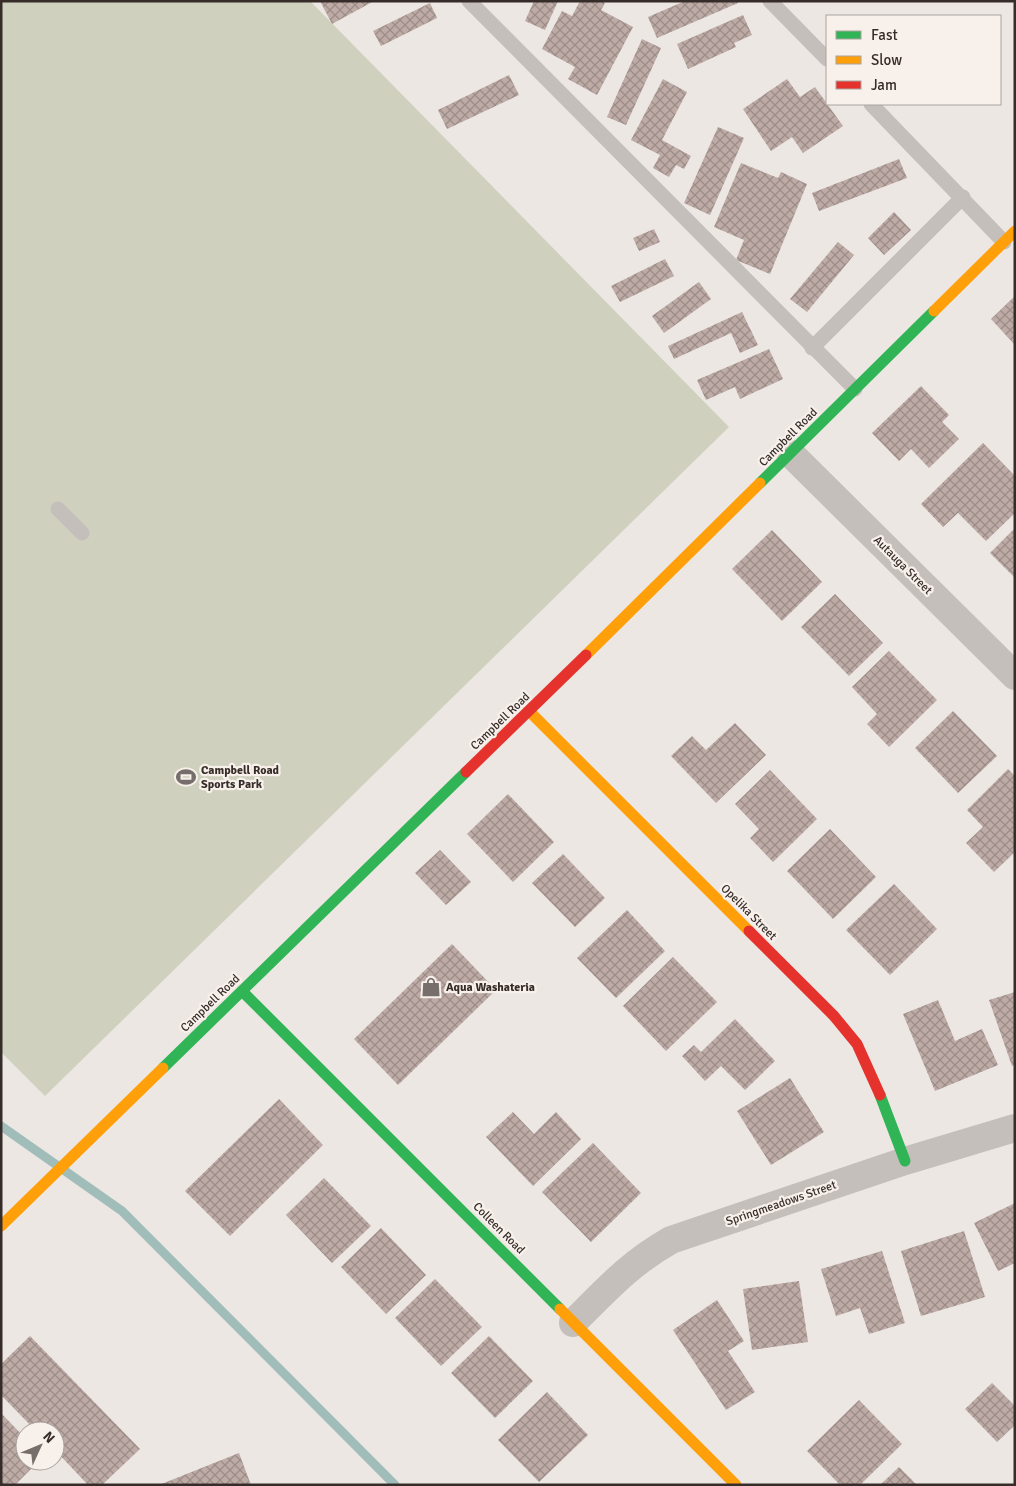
<svg xmlns="http://www.w3.org/2000/svg" width="1016" height="1486" font-family="Signika,sans-serif">
  <style>
    .green { fill: #cfd0be }
    .lines { fill: none; stroke-linecap: round; stroke-linejoin: round }
    .stream { stroke: #a1bdba; stroke-width: 9 }
    .building { fill: url(#building-cross-hatch) }
    .lane { stroke: #c5bfbc; stroke-width: 15 }
    .street { stroke: #c5bfbc; stroke-width: 28 }
    .fast { stroke: #30b455; stroke-width: 11 }
    .slow { stroke: #ff9f0a; stroke-width: 11 }
    .jam { stroke: #e5322d; stroke-width: 11 }
    .labels { text-anchor: middle; stroke-width: 4.5; stroke-linejoin: round; paint-order: stroke }
    .street-label { font-size: 12px; fill: #362d2a; stroke: #f8f1eb }
    .poi-label { font-size: 12px; font-weight: bold; fill: #362d2a; stroke: #f8f1eb; text-anchor: start }
  </style>
  <defs>
    <pattern id="building-cross-hatch" width="8" height="8" patternUnits="userSpaceOnUse" patternTransform="scale(1.25)"><rect width="8" height="8" fill="#beaba6"/><path d="M0 0l8 8M0 8l8-8" fill="none" stroke="#9b8c87"/></pattern>
  </defs>
  <rect width="100%" height="100%" fill="#ece7e3"/>
  <!-- green -->
  <path class="green" d="M1,1H310L729,427L45,1096L1,1052Z"/>
  <g class="lines">
    <!-- stream -->
    <path class="stream" d="M1,1126L122,1211L395,1485"/>
  </g>
  <!-- building -->
  <g class="building">
    <path d="M320,1H374L332,24Z"/>
    <path d="M534,1H558L545,30L525,21Z"/>
    <path d="M580,1H602L605,3L601,10L633,27L597,95L568,79L575,67L542,49L562,11L572,16Z"/>
    <path d="M685,1H737L738,3L657,38L648,17Z"/>
    <path d="M430,3L437,18L381,46L373,31Z"/>
    <path d="M743,15L752,35L734,43L736,47L688,69L677,44Z"/>
    <path d="M642,39L661,48L626,125L607,117Z"/>
    <path d="M509,75L519,95L447,129L438,110Z"/>
    <path d="M663,79L687,92L662,140L691,156L684,169L676,165L669,177L653,168L660,155L631,140Z"/>
    <path d="M787,79L800,97L815,87L843,126L803,153L792,137L771,151L743,109Z"/>
    <path d="M718,127L744,138L710,215L684,203Z"/>
    <path d="M899,159L907,178L819,211L812,193Z"/>
    <path d="M741,163L778,178L781,172L807,184L770,274L736,260L744,240L714,227Z"/>
    <path d="M894,212L911,230L884,255L868,238Z"/>
    <path d="M654,229L660,242L639,251L633,238Z"/>
    <path d="M838,242L854,255L807,312L790,299Z"/>
    <path d="M665,259L674,276L620,302L611,286Z"/>
    <path d="M699,282L711,299L664,333L652,316Z"/>
    <path d="M1015,296V345L991,319Z"/>
    <path d="M742,312L758,345L740,353L731,333L674,359L668,346Z"/>
    <path d="M769,349L783,379L740,399L735,387L706,400L697,380Z"/>
    <path d="M921,386L949,415L942,422L959,439L929,468L911,449L899,461L872,433Z"/>
    <path d="M983,443L1015,476V513L986,541L958,513L943,527L921,504Z"/>
    <path d="M1015,528V578L990,553Z"/>
    <path d="M772,530L822,582L782,621L732,569Z"/>
    <path d="M835,594L883,643L849,676L801,627Z"/>
    <path d="M889,651L937,700L889,747L867,724L877,714L852,687Z"/>
    <path d="M953,711L997,756L958,793L915,748Z"/>
    <path d="M735,723L766,755L716,803L671,756L692,736L706,750Z"/>
    <path d="M1008,769L1015,776V852L994,872L966,843L983,827L967,810Z"/>
    <path d="M770,770L817,819L773,862L750,838L759,829L735,804Z"/>
    <path d="M508,794L554,842L513,882L467,834Z"/>
    <path d="M830,829L876,877L833,919L787,871Z"/>
    <path d="M440,850L471,882L446,905L415,873Z"/>
    <path d="M563,854L605,898L575,927L532,883Z"/>
    <path d="M894,884L937,929L890,975L846,930Z"/>
    <path d="M627,910L665,951L616,998L577,958Z"/>
    <path d="M452,944L496,990L398,1085L354,1039Z"/>
    <path d="M673,957L717,1002L666,1051L623,1006Z"/>
    <path d="M1015,992V1065L1012,1066L989,1000Z"/>
    <path d="M938,1000L955,1041L982,1029L998,1065L935,1091L903,1014Z"/>
    <path d="M735,1019L775,1061L745,1090L721,1066L705,1081L682,1056L694,1045L701,1052Z"/>
    <path d="M790,1078L824,1132L771,1165L737,1111Z"/>
    <path d="M279,1099L323,1145L230,1236L185,1191Z"/>
    <path d="M513,1112L534,1134L556,1112L581,1139L533,1186L486,1137Z"/>
    <path d="M593,1143L641,1193L591,1242L542,1192Z"/>
    <path d="M324,1178L371,1226L332,1263L286,1215Z"/>
    <path d="M1015,1203V1263L998,1271L974,1223Z"/>
    <path d="M381,1228L426,1275L386,1314L341,1267Z"/>
    <path d="M964,1231L985,1297L921,1316L901,1251Z"/>
    <path d="M882,1251L905,1323L869,1334L860,1308L836,1316L821,1269Z"/>
    <path d="M435,1279L482,1327L441,1366L395,1318Z"/>
    <path d="M799,1281L808,1342L752,1350L743,1289Z"/>
    <path d="M717,1300L744,1341L728,1351L755,1392L726,1410L673,1330Z"/>
    <path d="M30,1336L140,1449L102,1485H88L55,1450V1431H36L1,1395V1364Z"/>
    <path d="M489,1336L533,1381L495,1418L451,1373Z"/>
    <path d="M992,1383L1015,1406V1425L997,1442L965,1409Z"/>
    <path d="M547,1392L588,1435L539,1482L498,1440Z"/>
    <path d="M859,1400L902,1444L860,1485H840L807,1451Z"/>
    <path d="M1,1413L25,1438V1461H39L15,1485H1Z"/>
    <path d="M239,1453L251,1485H159Z"/>
    <path d="M899,1467L917,1485H880Z"/>
  </g>
  <g class="lines">
    <!-- lane -->
    <g class="lane">
      <path d="M469,1L855,389"/>
      <path d="M770,1L827,59"/>
      <path d="M871,104L1004,242"/>
      <path d="M812,348L963,197"/>
      <path d="M58,509L82,533"/>
    </g>
    <!-- street -->
    <g class="street">
      <path d="M791,454L1015,676"/>
      <path d="M573,1323C607,1289 629,1264 671,1240L905,1161L1015,1128"/>
    </g>
    <!-- fast -->
    <g class="fast">
      <path d="M760,483L934,311"/>
      <path d="M242,991L560,1309"/>
      <path d="M163,1068L466,772"/>
      <path d="M880,1095L905,1161"/>
    </g>
    <!-- slow -->
    <g class="slow">
      <path d="M934,311L1015,231"/>
      <path d="M586,655L760,483"/>
      <path d="M529,711L749,931"/>
      <path d="M1,1226L163,1068"/>
      <path d="M560,1309L736,1485"/>
    </g>
    <!-- jam -->
    <g class="jam">
      <path d="M466,772L586,655"/>
      <path d="M749,931L834,1016L857,1044L880,1095"/>
    </g>
  </g>
  <!-- icons -->
  <defs>
    <symbol id="stadium-bare" viewBox="-9 -9 18 18"><path d="M0-5a6.5 5 0 1 0 0 10a6.5 5 0 1 0 0-10ZM-3.5-1.8h7v3.6h-7Z" fill="#766e6b" stroke="#f8f1eb" stroke-width="2.5" paint-order="stroke"/></symbol>
    <symbol id="shop-bare" viewBox="-9 -9 18 18"><path d="M-5-2.5h2.3a2.7 3.5 0 0 1 5.4 0H5L5.5 6h-11ZM-1.5-2.5h3a1.5 2.3 0 0 0-3 0Z" fill="#766e6b" stroke="#f8f1eb" stroke-width="2.5" paint-order="stroke"/></symbol>
  </defs>
  <g fill-rule="evenodd">
    <use href="#stadium-bare" x="172" y="763" width="28" height="28"/>
    <use href="#shop-bare" x="417" y="973" width="28" height="28"/>
  </g>
  <g class="labels">
    <!-- street labels -->
    <g class="street-label">
      <text transform="translate(788 437) rotate(-45)" y="4">Campbell Road</text>
      <text transform="translate(903 565) rotate(45)" y="4">Autauga Street</text>
      <text transform="translate(500 721) rotate(-44)" y="4">Campbell Road</text>
      <text transform="translate(749 912) rotate(45)" y="4">Opelika Street</text>
      <text transform="translate(210 1003) rotate(-44)" y="4">Campbell Road</text>
      <text transform="translate(781 1203) rotate(-19)" y="4">Springmeadows Street</text>
      <text transform="translate(499 1228) rotate(45)" y="4">Colleen Road</text>
    </g>
    <!-- poi labels -->
    <g class="poi-label">
      <text x="201" y="774">Campbell Road<tspan x="201" dy="14">Sports Park</tspan></text>
      <text x="446" y="991">Aqua Washateria</text>
    </g>
  </g>
  <!-- border -->
  <rect width="1016" height="1486" fill="none" stroke="#362d2a" stroke-width="5"/>
  <!-- legend -->
  <rect x="826" y="15" width="175" height="90" fill="#f8f1eb" stroke="#aaa39e"/>
  <rect x="836" y="31" width="25" height="8" fill="#30b455" stroke="#aaa39e"/>
  <text x="871" y="40" font-size="15" fill="#362d2a">Fast</text>
  <rect x="836" y="56" width="25" height="8" fill="#ff9f0a" stroke="#aaa39e"/>
  <text x="871" y="65" font-size="15" fill="#362d2a">Slow</text>
  <rect x="836" y="81" width="25" height="8" fill="#e5322d" stroke="#aaa39e"/>
  <text x="871" y="90" font-size="15" fill="#362d2a">Jam</text>
  <!-- north arrow -->
  <g transform="translate(40 1446) rotate(46)"><circle r="24" fill="#f8f1eb" stroke="#aaa39e"/>
  <path d="M0-4L9 19L0 12L-9 19Z" fill="#766e6b"/>
  <text y="-8" font-size="14" font-weight="bold" text-anchor="middle" fill="#362d2a">N</text>
  </g>
</svg>
